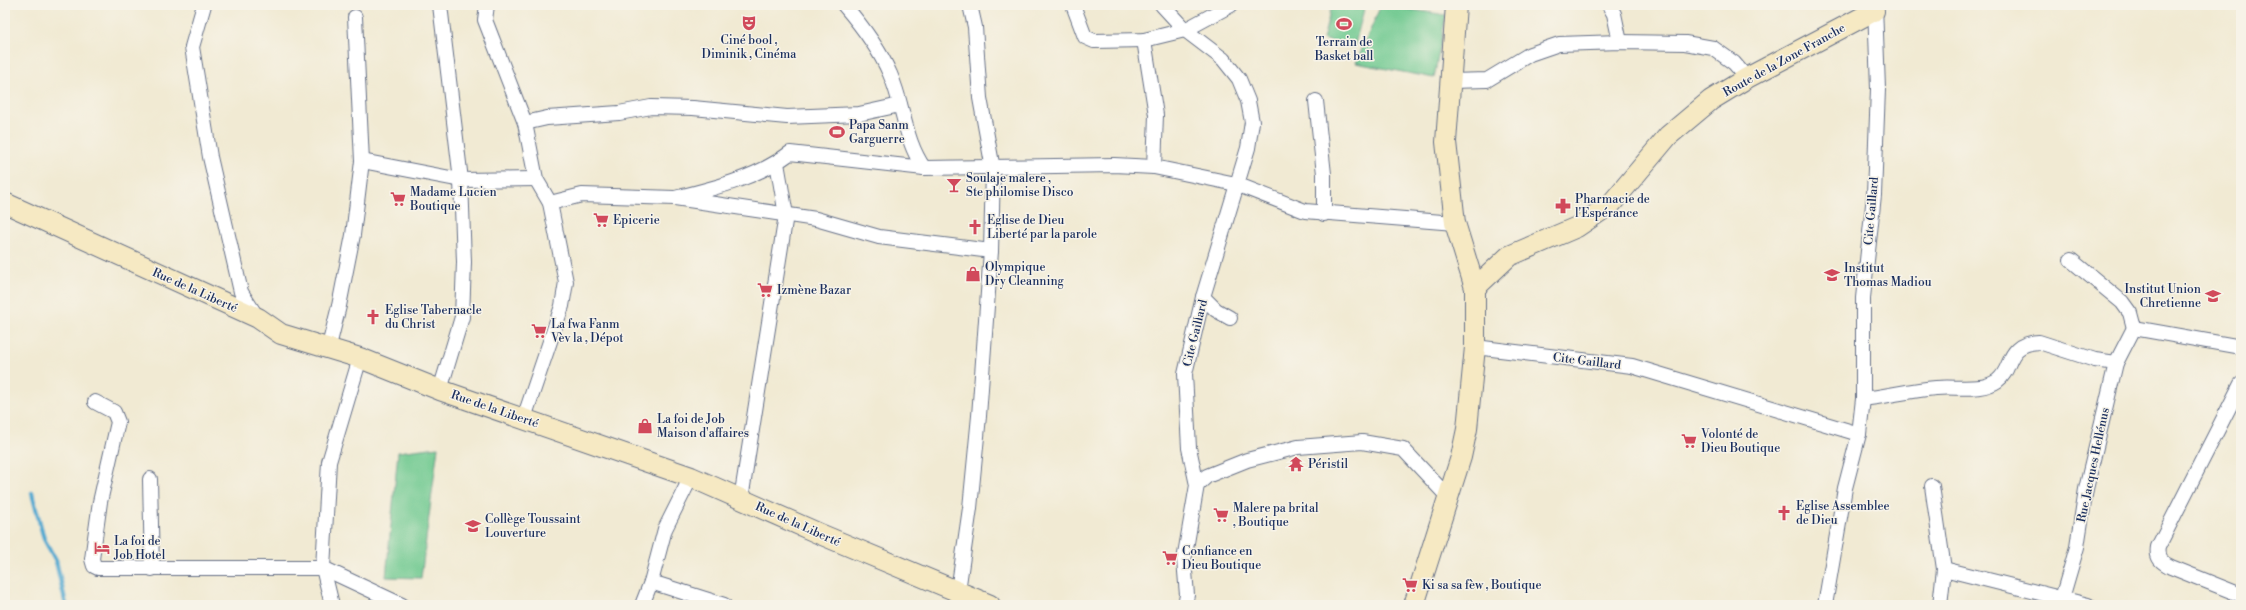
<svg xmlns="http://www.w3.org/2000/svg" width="2246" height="610" font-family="'Libre Bodoni',serif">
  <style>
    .green { fill: #70c990; stroke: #467c77 }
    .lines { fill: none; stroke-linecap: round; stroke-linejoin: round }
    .stream { stroke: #55aad1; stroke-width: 4.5 }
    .street-casing { stroke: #667087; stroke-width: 16 }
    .secondary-casing { stroke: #667087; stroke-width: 22 }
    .street { stroke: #fff; stroke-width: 14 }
    .secondary { stroke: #f6e9c3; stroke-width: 20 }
    .labels { text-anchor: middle; stroke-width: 3; stroke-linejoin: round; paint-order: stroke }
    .poi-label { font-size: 12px; fill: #1b2f5e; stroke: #f7f3e8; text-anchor: start }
    .street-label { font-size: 12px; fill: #1b2f5e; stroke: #f7f3e8 }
  </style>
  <rect width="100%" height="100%" fill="#f7f3e8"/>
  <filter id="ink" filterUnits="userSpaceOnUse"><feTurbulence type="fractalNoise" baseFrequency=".025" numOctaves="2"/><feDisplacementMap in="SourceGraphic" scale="8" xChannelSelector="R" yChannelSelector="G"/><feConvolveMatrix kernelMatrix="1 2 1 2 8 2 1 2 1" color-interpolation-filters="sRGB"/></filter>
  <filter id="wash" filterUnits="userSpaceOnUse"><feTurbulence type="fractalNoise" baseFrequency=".012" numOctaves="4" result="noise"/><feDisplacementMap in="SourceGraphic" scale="16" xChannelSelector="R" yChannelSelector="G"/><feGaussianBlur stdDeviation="0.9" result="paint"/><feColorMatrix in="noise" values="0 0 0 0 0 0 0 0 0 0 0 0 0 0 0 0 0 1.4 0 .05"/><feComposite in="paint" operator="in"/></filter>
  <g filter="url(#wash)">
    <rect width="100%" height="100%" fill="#f1ead3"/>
    <!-- green -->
    <g class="green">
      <path d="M1332,5H1348L1364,9L1354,48L1323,39Z"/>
      <path d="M1381,5L1446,15L1434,78L1356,63Z"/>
      <path d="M438,447L421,578L386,577L398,452Z"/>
    </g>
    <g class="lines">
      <!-- stream -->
      <path class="stream" d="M32,493L44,539L56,561L66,605"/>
    </g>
  </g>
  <g filter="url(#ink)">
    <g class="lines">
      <defs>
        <g id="street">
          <path d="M204,5L192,47L210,157L241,292L257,317"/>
          <path d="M440,5L461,180L464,262L462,317L440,390"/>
          <path d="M487,5L485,20L525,123L536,179L550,203L566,282L562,306L524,418"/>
          <path d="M844,5C862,26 879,48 890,74C904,105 904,140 924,168"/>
          <path d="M1073,5L1085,37L1094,41L1144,40L1185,30L1231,5"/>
          <path d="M1162,5L1185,30L1223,59L1239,79L1248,101L1252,122L1248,148L1203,297L1185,374L1189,448L1197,485L1184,560L1187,595L1185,605"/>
          <path d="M1609,5L1614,14L1620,42"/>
          <path d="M1144,40L1156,115L1154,167"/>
          <path d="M1451,81L1487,80L1530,54L1559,44L1620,42L1685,43L1713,48L1734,63L1747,78"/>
          <path d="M1316,101L1324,174V214"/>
          <path d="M525,123L547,118L619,113L651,107L693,108L787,117L859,114L900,105"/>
          <path d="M362,161L461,180L536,179"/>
          <path d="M675,198C715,188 757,178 790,153L924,168L1114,165L1154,167L1236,184L1305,211L1455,223"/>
          <path d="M550,203L582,195L675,198L816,219L879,237L991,251"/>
          <path d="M2071,260L2122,302L2130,313L2134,328"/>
          <path d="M1203,297L1216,310L1230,318"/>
          <path d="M2134,328L2241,347"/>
          <path d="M1475,347L1632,366L1859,434"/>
          <path d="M328,350L339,306L353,235L362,161L355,17"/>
          <path d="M360,358L329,462L323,568L402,605"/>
          <path d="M2241,384L2158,547C2156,558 2161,562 2171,567L2241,595"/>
          <path d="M1863,399C1888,396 1912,390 1936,388C1955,386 1981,392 1997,381C2014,369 2004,344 2039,342L2095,360L2116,363"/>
          <path d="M95,402L114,412L118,422L100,502L92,559L94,566L98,568H323L332,605"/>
          <path d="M150,479L152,569"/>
          <path d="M1197,485L1207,476L1247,460L1298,447L1362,442L1403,449L1449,498"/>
          <path d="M1932,486L1944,569L1940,605"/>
          <path d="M741,499L786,215L777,163"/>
          <path d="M1944,569L2088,605"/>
          <path d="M651,582L724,605"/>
          <path d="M958,591L970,508L979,416L991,251L993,169L980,98L975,27L970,5"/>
          <path d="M642,605L651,582L665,529L691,477"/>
          <path d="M1825,605L1845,488L1859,434L1863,399V298L1874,195L1878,89L1875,5"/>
          <path d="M2060,605L2077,547L2086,489L2116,363L2134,328"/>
        </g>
        <g id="secondary">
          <path d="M5,203L258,318L281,334L360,358L440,390L691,477L820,534L990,605"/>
          <path d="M1475,288L1509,256L1577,227L1611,204L1668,136L1711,100L1747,78L1874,11"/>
          <path d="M1414,605L1461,457L1467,429L1475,347V288L1455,223L1446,142L1456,5"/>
        </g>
      </defs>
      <!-- street casing -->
      <use href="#street" class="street-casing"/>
      <!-- secondary casing -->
      <use href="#secondary" class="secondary-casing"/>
      <!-- street -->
      <use href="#street" class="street"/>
      <!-- secondary -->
      <use href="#secondary" class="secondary"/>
    </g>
  </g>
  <!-- icons -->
  <defs>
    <symbol id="theatre-bare" viewBox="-9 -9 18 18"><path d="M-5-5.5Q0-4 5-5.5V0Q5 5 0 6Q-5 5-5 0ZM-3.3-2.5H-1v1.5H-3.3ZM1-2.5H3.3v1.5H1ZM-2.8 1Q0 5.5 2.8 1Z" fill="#d1495b" stroke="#f7f3e8" stroke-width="2.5" paint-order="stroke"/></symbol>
    <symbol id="stadium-bare" viewBox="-9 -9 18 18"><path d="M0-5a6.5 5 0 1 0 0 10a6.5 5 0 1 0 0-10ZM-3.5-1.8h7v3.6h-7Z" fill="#d1495b" stroke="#f7f3e8" stroke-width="2.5" paint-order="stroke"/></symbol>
    <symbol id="bar-bare" viewBox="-9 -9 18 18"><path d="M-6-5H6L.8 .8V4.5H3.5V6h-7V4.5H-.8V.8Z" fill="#d1495b" stroke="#f7f3e8" stroke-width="2.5" paint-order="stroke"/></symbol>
    <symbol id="supermarket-bare" viewBox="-9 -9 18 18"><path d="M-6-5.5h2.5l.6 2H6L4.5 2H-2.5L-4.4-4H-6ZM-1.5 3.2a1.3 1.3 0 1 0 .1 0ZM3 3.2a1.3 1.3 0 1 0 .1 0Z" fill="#d1495b" stroke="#f7f3e8" stroke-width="2.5" paint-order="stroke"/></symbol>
    <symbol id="pharmacy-bare" viewBox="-9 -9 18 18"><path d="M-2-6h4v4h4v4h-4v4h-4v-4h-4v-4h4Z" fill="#d1495b" stroke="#f7f3e8" stroke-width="2.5" paint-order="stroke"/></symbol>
    <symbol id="church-bare" viewBox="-9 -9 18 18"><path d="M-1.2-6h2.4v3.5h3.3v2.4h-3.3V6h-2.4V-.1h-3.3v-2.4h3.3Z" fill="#d1495b" stroke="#f7f3e8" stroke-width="2.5" paint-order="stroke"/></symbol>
    <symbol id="shop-bare" viewBox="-9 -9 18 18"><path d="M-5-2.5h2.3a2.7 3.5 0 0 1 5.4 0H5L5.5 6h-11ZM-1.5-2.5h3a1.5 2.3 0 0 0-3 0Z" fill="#d1495b" stroke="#f7f3e8" stroke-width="2.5" paint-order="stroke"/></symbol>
    <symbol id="school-bare" viewBox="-9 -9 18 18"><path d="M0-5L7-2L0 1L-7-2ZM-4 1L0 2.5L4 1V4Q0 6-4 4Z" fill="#d1495b" stroke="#f7f3e8" stroke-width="2.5" paint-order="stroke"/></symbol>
    <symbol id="temple-bare" viewBox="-9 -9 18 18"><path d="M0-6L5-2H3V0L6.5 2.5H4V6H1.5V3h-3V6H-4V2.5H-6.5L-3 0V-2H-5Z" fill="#d1495b" stroke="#f7f3e8" stroke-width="2.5" paint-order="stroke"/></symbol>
    <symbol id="hotel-bare" viewBox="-9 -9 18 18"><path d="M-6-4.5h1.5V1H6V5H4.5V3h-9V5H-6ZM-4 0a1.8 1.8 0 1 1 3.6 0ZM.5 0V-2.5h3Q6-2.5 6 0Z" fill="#d1495b" stroke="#f7f3e8" stroke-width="2.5" paint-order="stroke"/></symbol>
  </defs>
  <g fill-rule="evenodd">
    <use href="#theatre-bare" x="738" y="12" width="22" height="22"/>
    <use href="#stadium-bare" x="1333" y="13" width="22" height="22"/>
    <use href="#stadium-bare" x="826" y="121" width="22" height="22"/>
    <use href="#bar-bare" x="943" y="174" width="22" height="22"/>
    <use href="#supermarket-bare" x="387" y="188" width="22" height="22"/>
    <use href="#pharmacy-bare" x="1552" y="195" width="22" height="22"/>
    <use href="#supermarket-bare" x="590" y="209" width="22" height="22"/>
    <use href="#church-bare" x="964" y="216" width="22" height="22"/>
    <use href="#shop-bare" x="962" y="263" width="22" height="22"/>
    <use href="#school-bare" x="1821" y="264" width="22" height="22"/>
    <use href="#supermarket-bare" x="754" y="279" width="22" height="22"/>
    <use href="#school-bare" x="2202" y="285" width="22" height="22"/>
    <use href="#church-bare" x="362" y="306" width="22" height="22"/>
    <use href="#supermarket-bare" x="528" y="320" width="22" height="22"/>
    <use href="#shop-bare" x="634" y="415" width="22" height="22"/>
    <use href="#supermarket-bare" x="1678" y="430" width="22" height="22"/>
    <use href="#temple-bare" x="1285" y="453" width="22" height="22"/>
    <use href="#church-bare" x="1773" y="502" width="22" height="22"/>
    <use href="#supermarket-bare" x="1210" y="504" width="22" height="22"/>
    <use href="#school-bare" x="462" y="515" width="22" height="22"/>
    <use href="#hotel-bare" x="91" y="537" width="22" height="22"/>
    <use href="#supermarket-bare" x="1159" y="547" width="22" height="22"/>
    <use href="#supermarket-bare" x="1399" y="574" width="22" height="22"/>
  </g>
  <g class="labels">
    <!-- poi labels -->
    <g class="poi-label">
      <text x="749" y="44" text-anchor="middle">Ciné bool ,<tspan x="749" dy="14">Diminik , Cinéma</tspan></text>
      <text x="1344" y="46" text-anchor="middle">Terrain de<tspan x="1344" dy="14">Basket ball</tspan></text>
      <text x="849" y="129">Papa Sanm<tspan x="849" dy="14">Garguerre</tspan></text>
      <text x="966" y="182">Soulaje malere ,<tspan x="966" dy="14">Ste philomise Disco</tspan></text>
      <text x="410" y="196">Madame Lucien<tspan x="410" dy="14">Boutique</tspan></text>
      <text x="1575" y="203">Pharmacie de<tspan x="1575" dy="14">l'Espérance</tspan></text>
      <text x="613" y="224">Epicerie</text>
      <text x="987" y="224">Eglise de Dieu<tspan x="987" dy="14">Liberté par la parole</tspan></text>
      <text x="985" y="271">Olympique<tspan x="985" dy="14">Dry Cleanning</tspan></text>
      <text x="1844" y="272">Institut<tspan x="1844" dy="14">Thomas Madiou</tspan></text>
      <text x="2201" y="293" text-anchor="end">Institut Union<tspan x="2201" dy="14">Chretienne</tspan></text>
      <text x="777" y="294">Izmène Bazar</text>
      <text x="385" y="314">Eglise Tabernacle<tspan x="385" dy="14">du Christ</tspan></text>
      <text x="551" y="328">La fwa Fanm<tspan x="551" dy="14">Vèv la , Dépot</tspan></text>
      <text x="657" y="423">La foi de Job<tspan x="657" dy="14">Maison d'affaires</tspan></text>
      <text x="1701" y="438">Volonté de<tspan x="1701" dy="14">Dieu Boutique</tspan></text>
      <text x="1308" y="468">Péristil</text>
      <text x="1796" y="510">Eglise Assemblee<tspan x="1796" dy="14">de Dieu</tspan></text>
      <text x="1233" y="512">Malere pa brital<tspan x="1233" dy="14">, Boutique</tspan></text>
      <text x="485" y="523">Collège Toussaint<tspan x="485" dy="14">Louverture</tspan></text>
      <text x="114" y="545">La foi de<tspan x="114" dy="14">Job Hotel</tspan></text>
      <text x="1182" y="555">Confiance en<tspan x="1182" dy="14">Dieu Boutique</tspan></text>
      <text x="1422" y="589">Ki sa sa fèw , Boutique</text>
    </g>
    <!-- street labels -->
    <g class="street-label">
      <text transform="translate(1784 60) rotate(-29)" y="4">Route de la Zone Franche</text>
      <text transform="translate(1871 211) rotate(-85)" y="4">Cite Gaillard</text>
      <text transform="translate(195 290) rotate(24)" y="4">Rue de la Liberté</text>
      <text transform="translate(1195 333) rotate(-76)" y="4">Cite Gaillard</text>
      <text transform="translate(1587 361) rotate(7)" y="4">Cite Gaillard</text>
      <text transform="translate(495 409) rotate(19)" y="4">Rue de la Liberté</text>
      <text transform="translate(2093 465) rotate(-78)" y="4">Rue Jacques Hellénus</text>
      <text transform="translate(798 524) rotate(24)" y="4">Rue de la Liberté</text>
    </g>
  </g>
  <!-- margin -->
  <rect width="2246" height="610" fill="none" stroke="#f7f3e8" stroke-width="20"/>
</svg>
